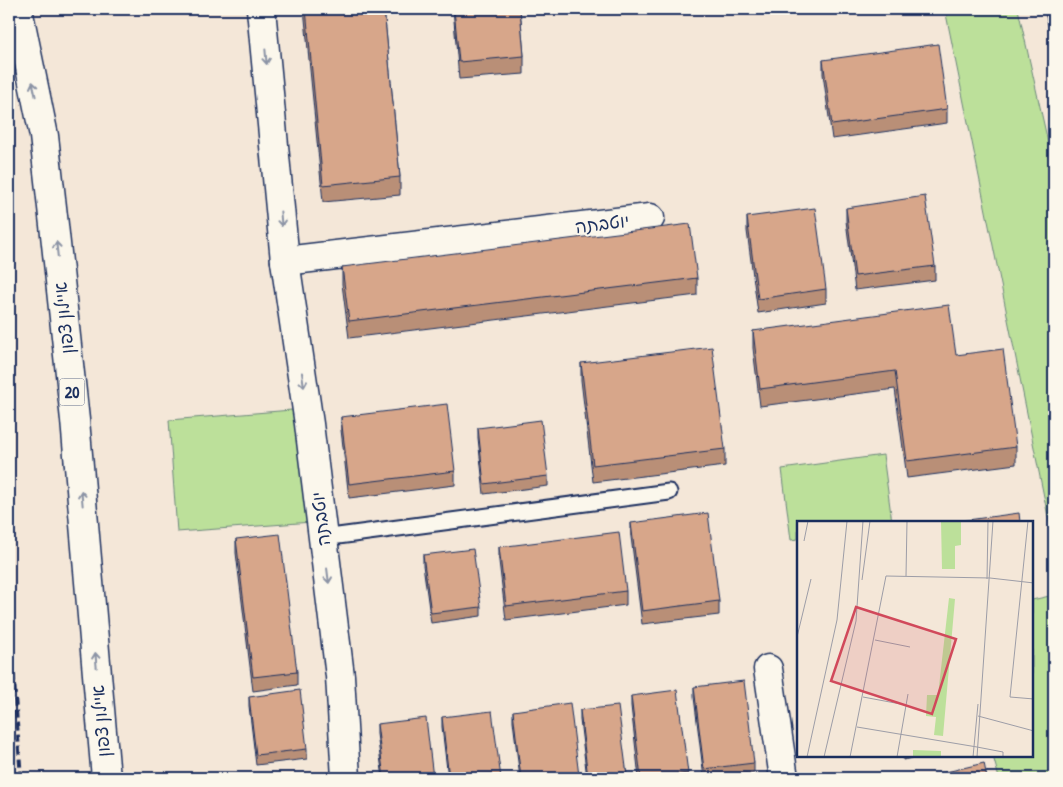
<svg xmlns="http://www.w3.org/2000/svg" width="1063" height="787" font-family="'Patrick Hand','Playpen Sans Hebrew',sans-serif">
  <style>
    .green { fill: #bce09a; stroke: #6c887c }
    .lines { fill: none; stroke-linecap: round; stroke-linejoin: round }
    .service-casing { stroke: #1b2f5e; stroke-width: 19 }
    .minor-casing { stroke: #1b2f5e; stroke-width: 31 }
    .motorway-casing { stroke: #1b2f5e; stroke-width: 31 }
    .service { stroke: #fbf7ec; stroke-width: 15 }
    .minor { stroke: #fbf7ec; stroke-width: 28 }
    .motorway { stroke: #fbf7ec; stroke-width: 28 }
    .rail { stroke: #1b2f5e; stroke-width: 4; stroke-dasharray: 8 4; stroke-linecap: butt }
    .wall { fill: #b98f77; stroke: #1b2f5e }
    .shaded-wall { fill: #967461; stroke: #1b2f5e }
    .building { fill: #d7a68a; stroke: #1b2f5e }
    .oneway { stroke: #8b93a5 }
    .labels { text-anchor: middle; stroke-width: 4; stroke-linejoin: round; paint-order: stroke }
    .shield { fill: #fbf7ec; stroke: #5e6b89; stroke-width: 1 }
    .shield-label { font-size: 16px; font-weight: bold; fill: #1b2f5e }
    .street-label { font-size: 18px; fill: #1b2f5e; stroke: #fbf7ec }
    .inset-road { fill: none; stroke: #9d9da7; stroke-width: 1 }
    .view { fill: #d1495b; fill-opacity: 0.15; stroke: #d1495b; stroke-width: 2.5 }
    .inset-edge { fill: none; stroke: #1b2f5e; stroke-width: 2.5 }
  </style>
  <rect width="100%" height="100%" fill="#f4e7d8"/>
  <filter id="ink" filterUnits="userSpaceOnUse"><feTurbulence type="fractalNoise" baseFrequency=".02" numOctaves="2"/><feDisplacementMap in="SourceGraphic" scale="10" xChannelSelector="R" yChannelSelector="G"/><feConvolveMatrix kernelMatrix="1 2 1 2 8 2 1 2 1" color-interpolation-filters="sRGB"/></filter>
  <g filter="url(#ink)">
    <!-- green -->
    <g class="green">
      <path d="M945,9H1018L1054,169V546Z"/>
      <path d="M304,409L312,522L177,532L169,420Z"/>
      <path d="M883,455L892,522H798V539L791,540L782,469Z"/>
      <path d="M1054,595V778H999L993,756H1032V600Z"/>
    </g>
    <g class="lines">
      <defs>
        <path id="service" d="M323,538L669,492"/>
        <g id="minor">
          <path d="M261,9L285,261L309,424L340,676L346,778"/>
          <path d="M285,261L650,218"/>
          <path d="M768,669L784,778"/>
        </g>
        <path id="motorway" d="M18,9L44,136L54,225L75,420L106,778"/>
      </defs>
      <!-- service casing -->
      <use href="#service" class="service-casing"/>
      <!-- minor casing -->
      <use href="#minor" class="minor-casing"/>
      <!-- motorway casing -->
      <use href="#motorway" class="motorway-casing"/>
      <!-- service -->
      <use href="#service" class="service"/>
      <!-- minor -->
      <use href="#minor" class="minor"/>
      <!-- motorway -->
      <use href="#motorway" class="motorway"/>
      <!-- rail -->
      <path class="rail" d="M9,615L21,778"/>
    </g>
    <!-- wall -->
    <g class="wall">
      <path d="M304,9H384L400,177V195L323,202Z"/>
      <path d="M453,9H520L524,56V74L459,79Z"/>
      <path d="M1044,9H1054V47Z"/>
      <path d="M823,60L947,109V123L832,139L823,74Z"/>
      <path d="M846,208L935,266V280L855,290L846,221Z"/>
      <path d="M747,217L826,289V303L758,313L747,231Z"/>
      <path d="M342,267L697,278V295L349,338L342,284Z"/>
      <path d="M753,331L956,355L1016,447V464L907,478L895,389L760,406L753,348Z"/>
      <path d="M581,363L725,449V466L593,482L581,380Z"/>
      <path d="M341,417L455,471V485L349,498L341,430Z"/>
      <path d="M478,428L548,476V486L484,494L478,438Z"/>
      <path d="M631,523L719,601V615L642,624L631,537Z"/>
      <path d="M236,539L297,672V685L253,691L236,553Z"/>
      <path d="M499,547L626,591V605L506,620L499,561Z"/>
      <path d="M423,555L481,607V616L431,623L423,565Z"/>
      <path d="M694,687L754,763V773L704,778L694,697Z"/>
      <path d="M631,696L688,773V778H639L631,706Z"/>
      <path d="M249,697L307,749V759L256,765L249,706Z"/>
      <path d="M580,710L627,775V778H587L580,720Z"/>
      <path d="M513,711L579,776V778H520L513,721Z"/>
      <path d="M442,717L501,778H448L442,727Z"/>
      <path d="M377,724L433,778H383L377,734Z"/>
    </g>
    <!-- shaded-wall -->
    <path class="shaded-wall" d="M903,756H920L903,760Z"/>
    <!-- building -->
    <g class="building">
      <path d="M306,9H384L400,177L323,185Z"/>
      <path d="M454,9H520L524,56L459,62Z"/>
      <path d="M1048,9H1054V33Z"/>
      <path d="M938,44L947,109L832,125L823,60Z"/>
      <path d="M925,196L935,266L855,276L846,208Z"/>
      <path d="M815,208L826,289L758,299L747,217Z"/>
      <path d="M690,224L697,278L349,321L342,267Z"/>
      <path d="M949,305L956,355L1003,349L1016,447L907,461L895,371L760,389L753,331Z"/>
      <path d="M712,347L725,449L593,465L581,363Z"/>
      <path d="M447,404L455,471L349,484L341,417Z"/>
      <path d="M541,420L548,476L484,484L478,428Z"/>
      <path d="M708,513L719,601L642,611L631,523Z"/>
      <path d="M1019,513L1020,522H953Z"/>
      <path d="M619,532L626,591L506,606L499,547Z"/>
      <path d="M280,534L297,672L253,677L236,539Z"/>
      <path d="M473,549L481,607L431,613L423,555Z"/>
      <path d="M744,681L754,763L704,769L694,687Z"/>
      <path d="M300,690L307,749L256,755L249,697Z"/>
      <path d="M677,690L688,773L648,778H641L631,696Z"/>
      <path d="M570,703L579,776L560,778H521L513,711Z"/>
      <path d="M618,706L627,775L606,778H588L580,710Z"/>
      <path d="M492,711L501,778H449L442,717Z"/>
      <path d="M426,718L433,778H384L377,724Z"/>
      <path d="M984,763L987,778H921Z"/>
      <path d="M306,776L307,778H286Z"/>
    </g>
    <!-- one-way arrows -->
    <defs><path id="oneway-shaft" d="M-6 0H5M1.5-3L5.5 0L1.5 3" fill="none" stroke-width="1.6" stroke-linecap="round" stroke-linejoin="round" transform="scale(1.25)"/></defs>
    <g class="oneway">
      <use href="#oneway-shaft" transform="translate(266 57) rotate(85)"/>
      <use href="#oneway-shaft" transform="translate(34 89) rotate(-102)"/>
      <use href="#oneway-shaft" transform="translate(281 219) rotate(85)"/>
      <use href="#oneway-shaft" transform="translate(57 249) rotate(-96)"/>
      <use href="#oneway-shaft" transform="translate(303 380) rotate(82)"/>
      <use href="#oneway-shaft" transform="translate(82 498) rotate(-95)"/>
      <use href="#oneway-shaft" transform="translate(328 576) rotate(83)"/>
      <use href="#oneway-shaft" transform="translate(96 660) rotate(-95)"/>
    </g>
  </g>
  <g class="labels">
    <!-- shield labels -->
    <rect class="shield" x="59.5" y="378.5" width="25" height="27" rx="4"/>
    <g class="shield-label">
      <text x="72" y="398">20</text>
    </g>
    <!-- street labels -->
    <g class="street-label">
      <text transform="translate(602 224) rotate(-7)" y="6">יוטבתה</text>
      <text transform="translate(64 318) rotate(-96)" y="6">איילון צפון</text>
      <text transform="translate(321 519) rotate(-97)" y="6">יוטבתה</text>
      <text transform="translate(101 721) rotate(-95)" y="6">איילון צפון</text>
    </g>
  </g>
  <!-- overview -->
  <g transform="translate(797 521)">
    <rect width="236" height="236" fill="#f4e7d8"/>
    <path d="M144,0H164V24L158,25V48H145ZM152,77L158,78L146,215L137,214L139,196L129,195L130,174H141ZM116,229L144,230V236H116Z" fill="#bce09a"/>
    <path class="inset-road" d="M231,0L213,176L237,178M7,20L11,0M109,55L110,0M190,58L191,0M65,59L73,0M0,116L14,58M78,119L113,126M66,176L109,184M181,195L237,210M60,206L180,226L206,231V236M10,236L40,99L50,0M27,236L59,100L66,0M53,236L89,55L193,57L237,62M100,236L111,173M176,236L181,183M180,236L196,0"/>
    <path class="view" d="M59,86L159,118L135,193L34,160Z"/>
    <rect width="236" height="236" class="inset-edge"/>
  </g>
  <!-- margin -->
  <rect width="1063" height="787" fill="none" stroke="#fbf7ec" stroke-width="30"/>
  <rect x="15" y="15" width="1033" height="757" fill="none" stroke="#1b2f5e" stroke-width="2" filter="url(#ink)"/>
</svg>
